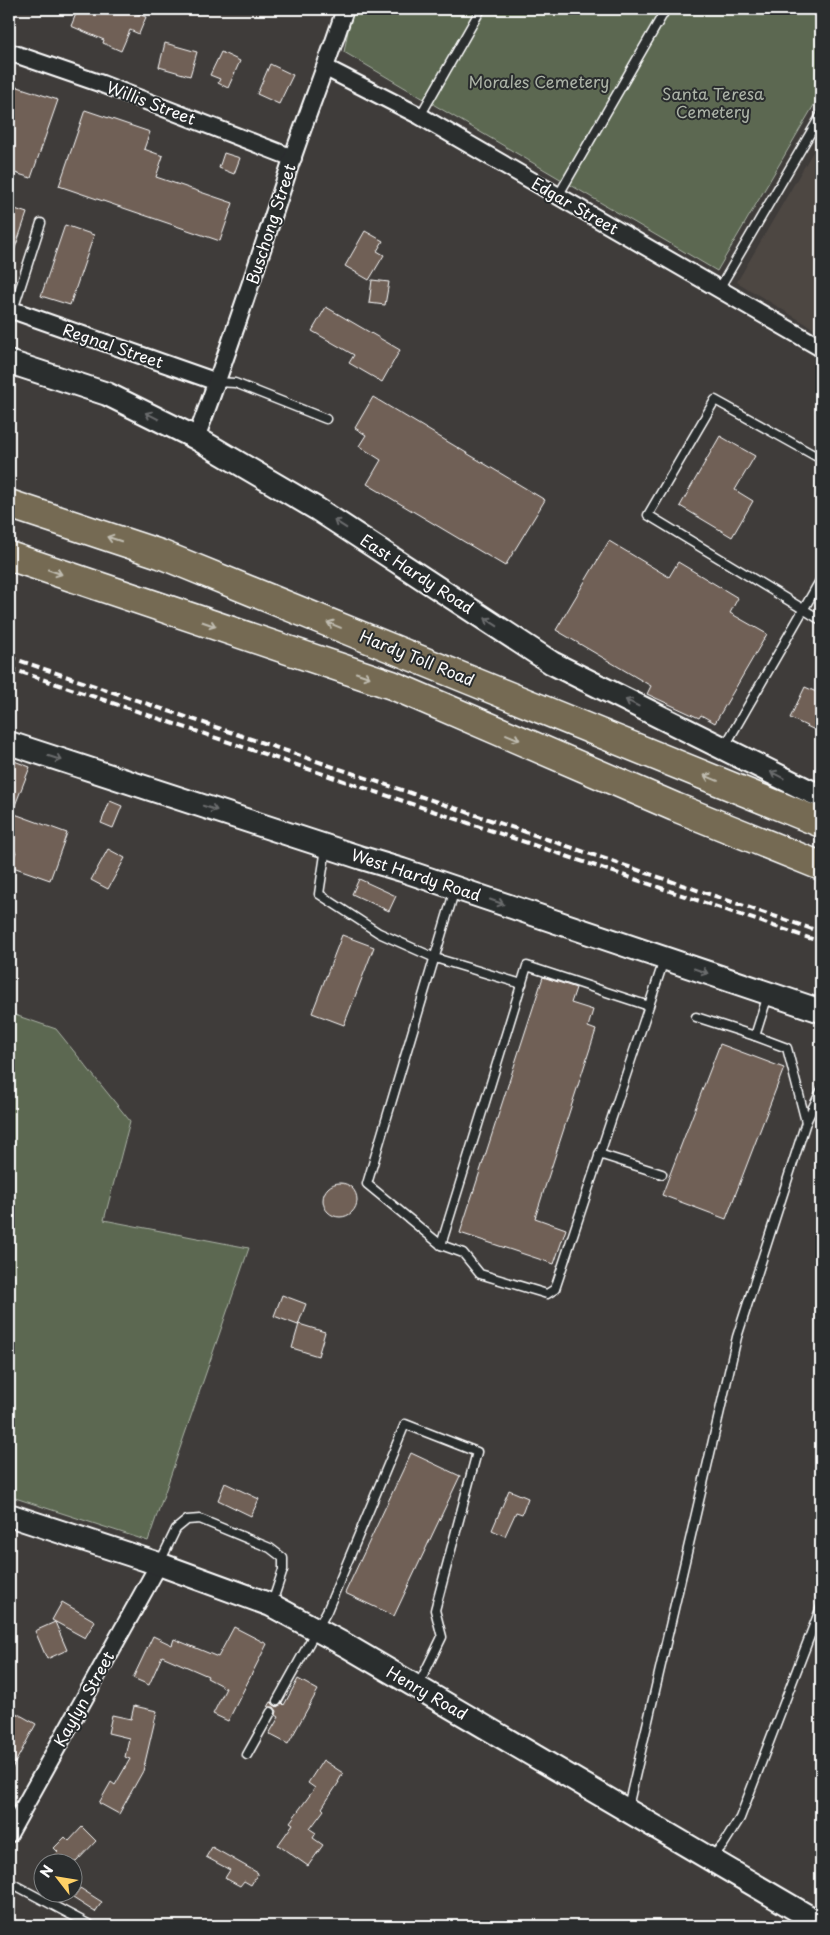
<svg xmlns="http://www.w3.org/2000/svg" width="830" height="1935" font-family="'Playpen Sans',sans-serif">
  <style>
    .built { fill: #4e4743 }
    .green { fill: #5b6851; stroke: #adb4a8 }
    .building { fill: #706057; stroke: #fff }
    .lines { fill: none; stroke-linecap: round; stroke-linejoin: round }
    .lane-casing { stroke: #fff; stroke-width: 11 }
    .street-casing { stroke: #fff; stroke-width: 20 }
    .secondary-casing { stroke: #fff; stroke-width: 26 }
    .highway-casing { stroke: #fff; stroke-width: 31 }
    .lane { stroke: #2a2d2e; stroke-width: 8 }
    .street { stroke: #2a2d2e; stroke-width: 16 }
    .secondary { stroke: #2a2d2e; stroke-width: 22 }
    .highway { stroke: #746b52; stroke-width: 28 }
    .rail { stroke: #fff; stroke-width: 4; stroke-dasharray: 8 4; stroke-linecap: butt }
    .oneway { stroke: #6a6c6d }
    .oneway2 { stroke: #c0bcb1 }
    .labels { text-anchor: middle; stroke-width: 4; stroke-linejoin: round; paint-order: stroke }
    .park-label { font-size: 16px; fill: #adb4a8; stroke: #2a2d2e }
    .street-label { font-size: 16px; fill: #fff; stroke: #2a2d2e }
  </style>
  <rect width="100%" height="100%" fill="#3f3c3a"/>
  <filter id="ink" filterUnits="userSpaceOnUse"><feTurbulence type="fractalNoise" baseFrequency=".02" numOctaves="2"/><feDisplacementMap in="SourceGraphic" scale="10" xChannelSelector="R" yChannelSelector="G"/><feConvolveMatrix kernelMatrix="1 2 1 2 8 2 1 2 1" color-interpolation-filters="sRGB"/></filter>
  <g filter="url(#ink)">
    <!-- built -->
    <path class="built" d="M821,138V333L737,282Z"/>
    <!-- green -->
    <g class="green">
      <path d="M355,9H821V93L717,271L344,52L350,20Z"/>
      <path d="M9,1013L56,1029L130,1121L104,1220L249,1248L148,1541L9,1496Z"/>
    </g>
    <!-- building -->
    <g class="building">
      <path d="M78,9H126L146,17L139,34L130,30L121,51L103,43L104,40L71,26Z"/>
      <path d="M165,43L197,52L190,76L159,67Z"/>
      <path d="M221,52L240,61L228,88L218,83L220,79L210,75Z"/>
      <path d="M270,64L293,75L279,104L257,94Z"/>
      <path d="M9,84L58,100L31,178L9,171Z"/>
      <path d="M85,110L150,132L144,149L163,156L156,177L233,203L220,241L59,186Z"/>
      <path d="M224,153L240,158L234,174L219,168Z"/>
      <path d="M9,207L27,213L11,260L9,259Z"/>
      <path d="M65,225L94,235L70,305L41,296Z"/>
      <path d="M365,231L383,241L377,251L384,255L369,280L345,266Z"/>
      <path d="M372,280L389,282L385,305L369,303Z"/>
      <path d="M326,307L400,350L382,382L349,363L354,355L312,331Z"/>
      <path d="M373,397L545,500L505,566L367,484L381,460L359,446L366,435L355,428Z"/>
      <path d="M720,436L755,456L735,490L753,501L732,537L680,506Z"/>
      <path d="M609,541L669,577L678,562L738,598L730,613L767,634L715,723L701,715L699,718L647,694L651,686L556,630Z"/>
      <path d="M805,687L821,694V733L790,718Z"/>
      <path d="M9,759L30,767L12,813L67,833L50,880L10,866L16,852L9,849Z"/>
      <path d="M110,801L122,806L113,828L101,823Z"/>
      <path d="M108,849L125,858L108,889L91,880Z"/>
      <path d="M359,879L396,896L389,911L352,894Z"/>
      <path d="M342,935L374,947L344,1025L312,1013Z"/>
      <path d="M543,977L576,988L571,1003L593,1010L588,1027L596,1030L535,1218L566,1229L554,1264L460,1233Z"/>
      <path d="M720,1044L784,1068L726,1219L662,1195Z"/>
      <circle cx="340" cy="1200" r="17"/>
      <path d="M282,1295L306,1304L298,1325L274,1316Z"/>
      <path d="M299,1324L325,1332L318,1356L292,1348Z"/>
      <path d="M411,1453L460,1476L394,1616L345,1593Z"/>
      <path d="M225,1483L259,1499L251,1516L218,1500Z"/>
      <path d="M509,1490L528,1498L522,1514L516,1512L505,1536L492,1530Z"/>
      <path d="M62,1602L95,1621L85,1638L52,1620Z"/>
      <path d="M55,1622L67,1650L47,1659L35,1631Z"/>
      <path d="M234,1627L267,1644L228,1721L213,1714L226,1688L207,1678L208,1676L162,1656L149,1685L133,1678L153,1636L172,1645L174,1639L218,1657Z"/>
      <path d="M298,1679L318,1690L288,1744L269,1734L279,1717L276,1715L277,1711L274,1707H268L271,1702L277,1707L282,1703L284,1705Z"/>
      <path d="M134,1706L157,1711L143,1771L119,1814L99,1803L111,1782L115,1785L130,1759L125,1757L129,1738L108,1733L112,1715L131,1719Z"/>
      <path d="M9,1709L36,1724L9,1774Z"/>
      <path d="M323,1760L343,1773L338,1782H339L322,1808L324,1810L310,1829L316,1833L313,1838L323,1845L308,1866L278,1845L293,1824L290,1822L315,1788L308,1783Z"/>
      <path d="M82,1827L96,1841L76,1862H48L58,1852L54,1848L65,1837L69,1841Z"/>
      <path d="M212,1847L258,1873L251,1885L244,1881L240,1886L225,1878L230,1870L206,1857Z"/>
      <path d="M80,1888L102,1902L95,1912L73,1898Z"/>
    </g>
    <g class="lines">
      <defs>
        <g id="lane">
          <path d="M420,116L481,9"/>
          <path d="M558,196L666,9"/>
          <path d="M719,289L821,115"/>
          <path d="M13,310L41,223"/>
          <path d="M217,382L235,383L326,419"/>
          <path d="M821,459L715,400L648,515L821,620"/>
          <path d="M725,746L821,579"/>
          <path d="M326,848L319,894L379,933L435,958L522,984"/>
          <path d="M768,995L755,1036L787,1048L806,1122"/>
          <path d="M649,1006L527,966L441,1245L463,1253L480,1274L547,1294L555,1289C591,1180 628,1070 664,960"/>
          <path d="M696,1017L755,1036"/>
          <path d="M599,1154L662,1174"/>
          <path d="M441,1245L367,1184L455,889"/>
          <path d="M160,1562L176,1529L187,1520L200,1519L270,1548L283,1558V1570L272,1603"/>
          <path d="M277,1701L327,1611L405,1424L477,1452L435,1610L442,1637L418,1686"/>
          <path d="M247,1755L271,1712"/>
          <path d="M628,1807L737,1337L806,1122L821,1091"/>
          <path d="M711,1858L723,1845L740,1818L821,1607"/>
          <path d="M9,1882L92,1926"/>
        </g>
        <g id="street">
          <path d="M9,52L102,84L293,158"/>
          <path d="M326,68L420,116L821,348"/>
          <path d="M9,309L217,382"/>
          <path d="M196,438C231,346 261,253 292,159C309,109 329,59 345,9"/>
          <path d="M9,1834L159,1564"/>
        </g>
        <g id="secondary">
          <path d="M9,362L107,394L196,438L317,509L552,663L805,789L821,796"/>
          <path d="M9,743L362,858L402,870L821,1011"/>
          <path d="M9,1515L159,1564L271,1605L347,1646L821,1924"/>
        </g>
        <g id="highway">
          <path d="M9,504L160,554L821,823"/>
          <path d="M9,556L392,685L675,807L821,866"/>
        </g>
      </defs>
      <!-- lane casing -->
      <use href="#lane" class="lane-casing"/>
      <!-- street casing -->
      <use href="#street" class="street-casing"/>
      <!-- secondary casing -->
      <use href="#secondary" class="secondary-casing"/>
      <!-- highway casing -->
      <use href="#highway" class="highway-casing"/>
      <!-- lane -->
      <use href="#lane" class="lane"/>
      <!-- street -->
      <use href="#street" class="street"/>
      <!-- secondary -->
      <use href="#secondary" class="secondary"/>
      <!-- highway -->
      <use href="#highway" class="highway"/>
      <!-- rail -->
      <g class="rail">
        <path d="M9,657L821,932"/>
        <path d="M9,668L821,942"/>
      </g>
    </g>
    <!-- one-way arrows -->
    <defs><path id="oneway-shaft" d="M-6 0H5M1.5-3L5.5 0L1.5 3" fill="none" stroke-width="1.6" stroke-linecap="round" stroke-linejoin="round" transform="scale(1.25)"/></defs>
    <g class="oneway">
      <use href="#oneway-shaft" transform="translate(152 416) rotate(-153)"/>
      <use href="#oneway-shaft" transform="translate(340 524) rotate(-147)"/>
      <use href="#oneway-shaft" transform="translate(491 622) rotate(-147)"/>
      <use href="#oneway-shaft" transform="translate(632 703) rotate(-153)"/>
      <use href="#oneway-shaft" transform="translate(55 758) rotate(18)"/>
      <use href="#oneway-shaft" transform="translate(777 775) rotate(-153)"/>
      <use href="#oneway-shaft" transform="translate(210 808) rotate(18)"/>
      <use href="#oneway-shaft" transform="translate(497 902) rotate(19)"/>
      <use href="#oneway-shaft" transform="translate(701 971) rotate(19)"/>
    </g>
    <g class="oneway2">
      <use href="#oneway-shaft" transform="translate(114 539) rotate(-162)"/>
      <use href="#oneway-shaft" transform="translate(55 572) rotate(19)"/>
      <use href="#oneway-shaft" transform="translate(209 624) rotate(19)"/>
      <use href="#oneway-shaft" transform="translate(334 625) rotate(-158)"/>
      <use href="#oneway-shaft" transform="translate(363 675) rotate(19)"/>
      <use href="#oneway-shaft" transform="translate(513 737) rotate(23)"/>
      <use href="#oneway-shaft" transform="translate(711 778) rotate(-158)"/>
    </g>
  </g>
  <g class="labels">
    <!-- park labels -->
    <g class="park-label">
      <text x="539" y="88">Morales Cemetery</text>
      <text x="713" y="100">Santa Teresa<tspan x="713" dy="18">Cemetery</tspan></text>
    </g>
    <!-- street labels -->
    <g class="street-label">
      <text transform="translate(151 103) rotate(21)" y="6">Willis Street</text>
      <text transform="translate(575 206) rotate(30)" y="6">Edgar Street</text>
      <text transform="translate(271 224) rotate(-72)" y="6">Buschong Street</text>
      <text transform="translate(113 346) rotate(19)" y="6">Regnal Street</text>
      <text transform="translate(417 574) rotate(33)" y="6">East Hardy Road</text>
      <text transform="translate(417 658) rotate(22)" y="6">Hardy Toll Road</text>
      <text transform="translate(416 875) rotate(18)" y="6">West Hardy Road</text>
      <text transform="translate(427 1693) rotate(30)" y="6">Henry Road</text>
      <text transform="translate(84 1699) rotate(-61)" y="6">Kaylyn Street</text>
    </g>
  </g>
  <!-- margin -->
  <rect width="830" height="1935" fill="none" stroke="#2a2d2e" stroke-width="30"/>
  <rect x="15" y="15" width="800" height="1905" fill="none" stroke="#fff" stroke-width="2" filter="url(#ink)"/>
  <!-- north arrow -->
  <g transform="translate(58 1878) rotate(301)"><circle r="24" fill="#2a2d2e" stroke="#7f8182"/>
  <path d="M0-4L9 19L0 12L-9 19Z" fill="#ffd166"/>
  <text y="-8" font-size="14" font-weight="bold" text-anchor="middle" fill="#ffffff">N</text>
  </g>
</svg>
